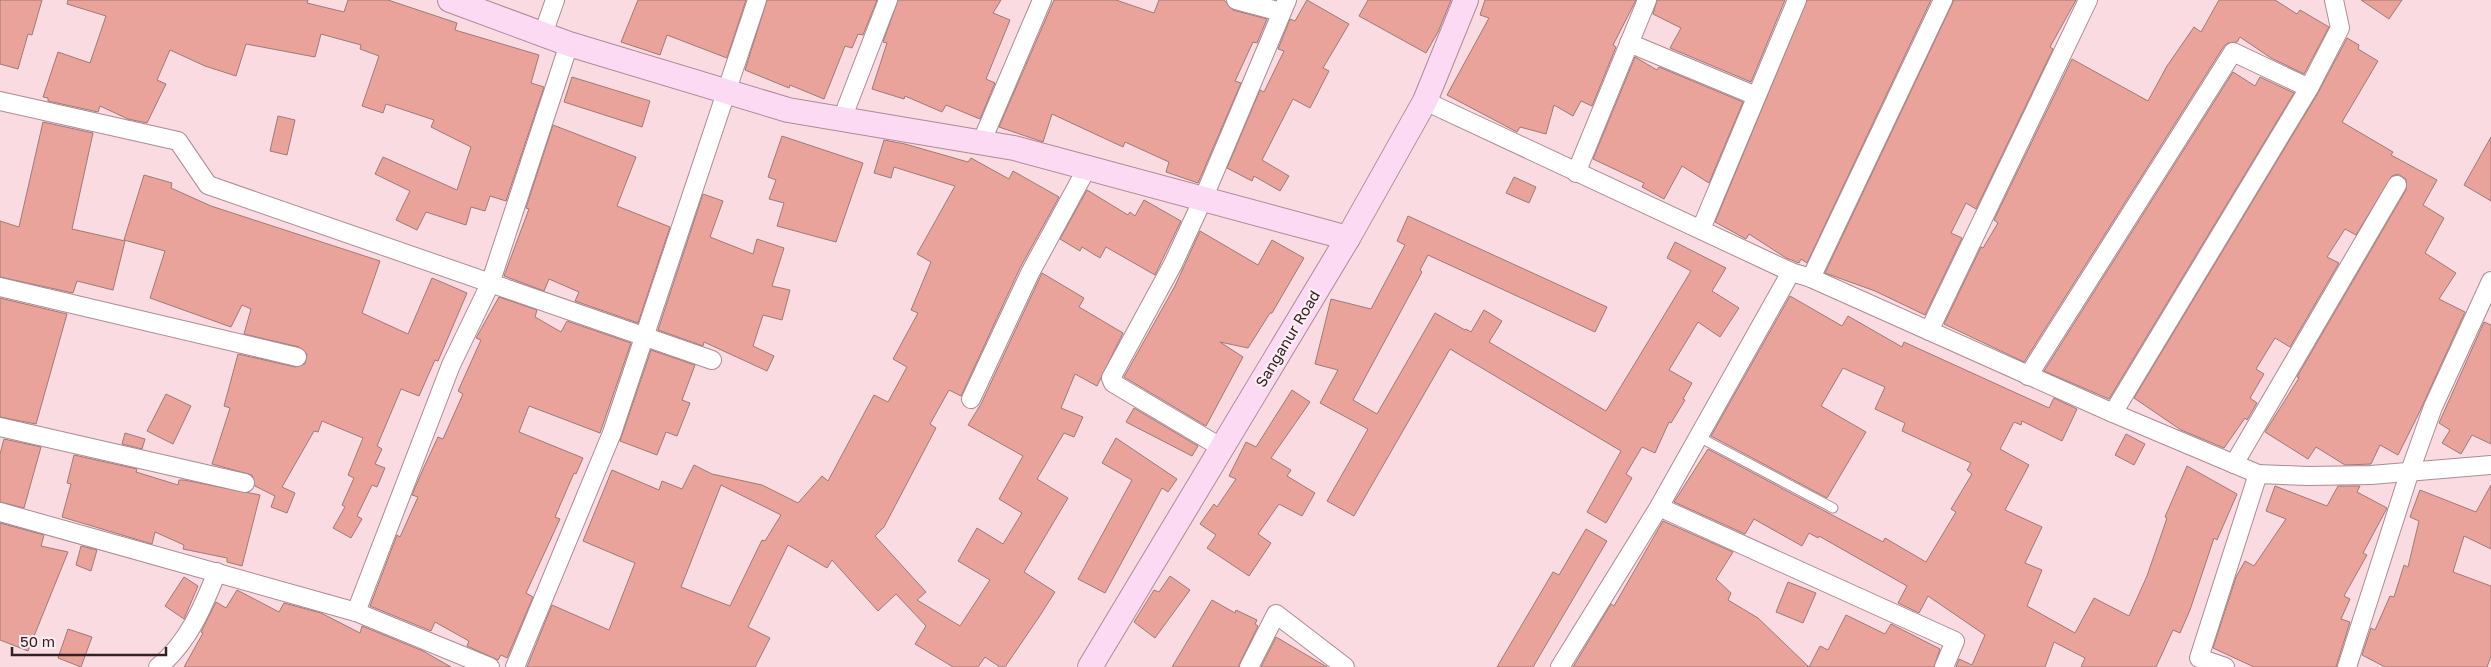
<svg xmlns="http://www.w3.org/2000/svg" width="2491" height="667" font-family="'Golos Text',sans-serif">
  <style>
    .building { fill: #eaa39a; stroke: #9e7a75; fill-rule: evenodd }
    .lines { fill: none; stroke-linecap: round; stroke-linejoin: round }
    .lane-casing { stroke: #ae8a93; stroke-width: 11 }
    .street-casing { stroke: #ae8a93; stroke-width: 20 }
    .secondary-casing { stroke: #ae8a93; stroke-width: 26 }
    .lane { stroke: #fff; stroke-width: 9 }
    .street { stroke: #fff; stroke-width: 18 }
    .secondary { stroke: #fcdaf4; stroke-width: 24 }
    .labels { text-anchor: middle; stroke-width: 4.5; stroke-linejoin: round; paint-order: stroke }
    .street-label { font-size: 15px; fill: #302225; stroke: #fdedf1 }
  </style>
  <rect width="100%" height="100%" fill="#fbdbe2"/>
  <!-- building -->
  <g class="building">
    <path d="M0,0H42L32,35L28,34L18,69L0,64Z"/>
    <path d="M68,0H308L307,3L344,12L348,0H388L457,23L455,30L539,55L531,83L544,87L506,201L490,196L485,211L471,207L466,225L426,212L417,230L396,220L410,191L375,174L383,157L457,190L471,147L431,127L434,120L386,104L383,113L362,106L379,56L360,49L361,45L321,34L315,57L246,44L236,76L205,66L170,50L157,80L166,84L147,123L128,119L100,106L98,112L48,101V98L43,97L58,52L90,63L106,16L67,4Z"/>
    <path d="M638,0H746L727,58L667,35L660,55L621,42Z"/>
    <path d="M767,0H877L863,35L858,34L852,48L845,46L824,99L790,85L789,88L745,70Z"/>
    <path d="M898,0H1001L993,13L1010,20L986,79L995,83L980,119L946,105L942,112L905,96L904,99L872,89L887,43L883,42Z"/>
    <path d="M1054,0H1116L1154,13L1159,0H1224L1233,10L1267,19L1257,43L1253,42L1235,81L1241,83L1198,183L1166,172L1169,162L1125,142L1123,147L1052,114L1043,142L999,127Z"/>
    <path d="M1307,0L1349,24L1323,68L1329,71L1310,108L1293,99L1262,160L1289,176L1280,191L1254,176L1252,181L1227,168L1260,90L1264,92L1284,51L1278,49L1290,19L1295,21Z"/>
    <path d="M1368,0H1451L1438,32L1426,53L1359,16Z"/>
    <path d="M1485,0H1636L1613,45L1616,47L1592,106L1581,101L1573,116L1554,105L1546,134L1520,127L1517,132L1447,95L1489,18L1480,15Z"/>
    <path d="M1657,0H1785L1751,82L1670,48L1681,28L1653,14Z"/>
    <path d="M1807,0H1931L1807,263L1801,259L1799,263L1786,258L1749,234L1746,239L1715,222Z"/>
    <path d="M1954,0H2076L2050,47L2053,49L1976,209L1966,203L1951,233L1962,238L1925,315L1875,291L1825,273Z"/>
    <path d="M2219,0H2275L2297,14L2300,10L2329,27L2304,74L2271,58L2240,37L2237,42L2228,43L2224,46L2024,362L1944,324L1981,247L1983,248L1998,223L1994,220L2072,59L2148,101L2167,66L2194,27L2201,32Z"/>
    <path d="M2361,0H2402L2389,19Z"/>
    <path d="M2347,38L2359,45L2358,49L2378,61L2342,122L2393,152L2391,155L2437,180L2423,205L2444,218L2425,253L2456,273L2439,299L2465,312L2419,413L2398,455L2380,445L2371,464L2345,465L2316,447L2308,459L2265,432L2299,378L2297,377L2406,190V179L2398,174L2392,176L2356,235L2345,229L2327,257L2339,263L2290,347L2275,338L2256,369L2264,374L2250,398L2257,403L2247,420L2245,418L2224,448L2181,430L2134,398L2318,93Z"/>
    <path d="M1635,57L1657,70L1659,67L1743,102L1709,183L1682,166L1664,199L1642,187L1644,183L1593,159Z"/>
    <path d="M2233,72L2255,86L2260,77L2294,93L2109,399L2044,371Z"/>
    <path d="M572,77L650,101L642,127L564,102Z"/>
    <path d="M278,116L295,120L287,155L270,151Z"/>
    <path d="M43,122L93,133L72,229L125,241L113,290L77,281L73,293L0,277V221L19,227Z"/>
    <path d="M553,125L636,157L617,206L670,227L638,323L575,301L579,292L549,279L544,291L504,276L529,209L526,208Z"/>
    <path d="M782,136L863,163L836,242L777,226L784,203L769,199L776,180L768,177Z"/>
    <path d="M2491,137V201L2464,185Z"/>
    <path d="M884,140L905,144L968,162L971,158L1009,179L1013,171L1059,197L1020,268L961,396L949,390L930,424L936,428L884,527L875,536L926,592L917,600L960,626L990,580L958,561L977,528L1003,544L1022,513L999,499L1023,456L968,425L981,404L1042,273L1084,298L1079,307L1123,333L1097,386L1075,374L1061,408L1083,417L1074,437L1064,433L1037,479L1068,498L1024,572L1055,592L1039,617L1005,667H1000L985,657L978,667H953L915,644L926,626L896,594L878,611L832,560L827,568L788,545L748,627L770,638L755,667H527L552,605L609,630L635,563L583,541L612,470L659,490L662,481L682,489L694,465L712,474L762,485L798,503L822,476L828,481L874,395L888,402L907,367L893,359L918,313L911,310L931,262L917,254L955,186L894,167L891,178L874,173ZM721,485L781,515L765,541L762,540L730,606L681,587Z"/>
    <path d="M144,175L172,183L171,188L211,206L380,261L362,313L408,334L432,278L467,293L438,361L435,360L419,396L401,389L377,446L382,449L375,464L385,468L377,487L372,485L357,516L362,519L351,538L333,528L345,507L342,505L354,478L348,475L363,438L322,421L318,432L314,431L282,487L295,493L287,513L271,507L275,496L255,486L252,475L212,464L230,408L224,406L238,354L295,367L305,364L307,354L299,347L244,334L251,309L242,305L231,327L150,298L165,251L124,240Z"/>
    <path d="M1514,177L1536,187L1529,203L1506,193Z"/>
    <path d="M1087,190L1128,215L1130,212L1135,216L1144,200L1181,221L1155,275L1106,247L1100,258L1082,247L1080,251L1060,239Z"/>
    <path d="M703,194L723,201L710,237L753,254L757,239L784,248L772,286L790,290L782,320L763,315L753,346L774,356L767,371L704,342L703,346L658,330Z"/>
    <path d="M1408,216L1607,307L1595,332L1428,255L1420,270L1422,272L1353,400L1377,414L1435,313L1465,330L1466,329L1471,332L1484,310L1502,321L1489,342L1606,411L1691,271L1667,258L1675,242L1726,268L1712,291L1739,308L1720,337L1698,322L1669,370L1692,383L1683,399L1685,400L1671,423L1669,422L1655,453L1642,447L1626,474L1632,478L1606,523L1587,512L1621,451L1450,349L1354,516L1327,501L1368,429L1320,403L1338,370L1315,364L1331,299L1371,309L1405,245L1397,241Z"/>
    <path d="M1200,231L1258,265L1272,240L1304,258L1272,313H1270L1248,348L1220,342L1243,357L1206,426L1124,377L1175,286Z"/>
    <path d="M1790,296L1842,326L1848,316L1902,347L1904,342L2049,408L2054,398L2077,409L2062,441L2022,421L2021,425L2014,422L2000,449L2029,465L2005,510L2042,527L2025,563L2042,570L2027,606L2075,633L2094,598L2129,616L2147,576L2167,518L2165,517L2187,466L2237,494L2217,540L2214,538L2190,610L2180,633L2173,630L2156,667H2081L2085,658L2054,642L2045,667H1956L1959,659L1972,665L1985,635L1928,596L1919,613L1898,603L1907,586L1819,536L1818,538L1809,533L1802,546L1754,519L1745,534L1674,502L1708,449L1883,542L1885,538L1926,562L1956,512L1951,509L1972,474L1967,470L1971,463L1902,431L1905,423L1875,409L1885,387L1843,368L1821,406L1866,432L1827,498L1711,436Z"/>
    <path d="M499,297L537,310L535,317L561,332L567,321L631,343L600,433L529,406L519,432L583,458L576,474L574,473L555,517L560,519L526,593L533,597L507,658L501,655L498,660L467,646L469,641L435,622L431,631L370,606L397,535L400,537L418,497L412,495L424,467L438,437L443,439L463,394L458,391L481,340L476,338Z"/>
    <path d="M0,298L67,314L36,424L0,417Z"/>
    <path d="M2484,322L2491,325V444L2472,435L2461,454L2442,443L2450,430L2439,423Z"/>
    <path d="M651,350L695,365L682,400L690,403L677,436L666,432L657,455L620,441Z"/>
    <path d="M1292,390L1310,402L1271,458L1291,470L1287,476L1315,493L1302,516L1279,504L1258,534L1271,543L1249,576L1207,548L1216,535L1200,524L1214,504L1217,507L1236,479L1229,476L1246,442L1256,447Z"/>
    <path d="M166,394L191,406L173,444L147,431Z"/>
    <path d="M1134,408L1198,446L1192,456L1126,422Z"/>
    <path d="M125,433L145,439L142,449L122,444Z"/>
    <path d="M2126,434L2145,444L2134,465L2115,455Z"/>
    <path d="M1116,438L1177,479L1168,492L1162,488L1105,593L1078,579L1132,480L1102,463Z"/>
    <path d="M4,439L41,447L24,508L0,502V454Z"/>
    <path d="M74,455L137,469L136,472L178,485L179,480H184L260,495L242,566L227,562V558L183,549L184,545L155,532L152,544L62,517L71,484L67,483Z"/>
    <path d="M2491,485V549L2464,536L2453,572L2491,586V656L2487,667H2385L2362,655L2371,628L2375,630L2390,596L2394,597L2404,565L2408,567L2419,521L2410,517L2420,490L2476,512Z"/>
    <path d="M2275,486L2327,506L2338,486H2360L2357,492L2387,508L2363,553L2367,555L2344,596L2350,599L2341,619L2350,622L2336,667H2254L2213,648L2236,577L2245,561L2254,566L2286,519L2266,511Z"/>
    <path d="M1663,521L1733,552L1716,579L1731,593L1728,600L1758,618L1809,667L1820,646L1828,650L1846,615L1885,634L1891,624L1940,649L1934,667H1573L1611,604L1614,606Z"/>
    <path d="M0,523L44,535L41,546L68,552L28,651L0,640Z"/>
    <path d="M1586,529L1607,541L1533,667H1497L1553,572L1559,575Z"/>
    <path d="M81,546L97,550L91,571L76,565Z"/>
    <path d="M1170,576L1190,590L1155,638L1134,622L1154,590L1159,592Z"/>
    <path d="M184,577L198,586L184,619L165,606Z"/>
    <path d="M1788,582L1816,593L1803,623L1776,612Z"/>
    <path d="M237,590L279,612L284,603L321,613L360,633L362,626L423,651L451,667H184L203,633L201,632L216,602L226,608Z"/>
    <path d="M1212,600L1235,613L1236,610L1257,620L1255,624L1258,626L1238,667H1172Z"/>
    <path d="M68,629L92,637L81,667L58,658Z"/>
    <path d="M1276,637L1327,667H1261Z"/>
  </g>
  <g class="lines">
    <defs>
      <path id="lane" d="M1699,437L1833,508"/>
      <g id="street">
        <path d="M1236,0L1281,12"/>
        <path d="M543,34L555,0"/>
        <path d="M1629,43L1756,96"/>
        <path d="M0,101L178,141L208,185L712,360"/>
        <path d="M1425,101L1791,272L1811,278L2113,413L2258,474L2308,476L2371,475L2491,465"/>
        <path d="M842,119L888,0"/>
        <path d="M981,143L1042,0"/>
        <path d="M1576,173L1647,0"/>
        <path d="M1701,229L1797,0"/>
        <path d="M1811,278L1943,0"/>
        <path d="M0,287L297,357"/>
        <path d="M1929,331L2088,0"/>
        <path d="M2028,376L2233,52L2309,88"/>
        <path d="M971,399L1030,273L1087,168"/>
        <path d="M2113,413L2309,88L2340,28L2334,0"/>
        <path d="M0,427L245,483"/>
        <path d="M1222,448L1113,383L1111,378L1173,264L1203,199L1287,0"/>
        <path d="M2234,464L2397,185"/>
        <path d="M1659,507L1955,641L1944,667"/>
        <path d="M0,512L356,612L490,667"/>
        <path d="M356,612L451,365L490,284L569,44"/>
        <path d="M158,667C188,643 203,607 217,572"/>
        <path d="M515,667L612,433L757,0"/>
        <path d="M1249,667L1276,614L1345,667"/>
        <path d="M1560,667L1659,507L1791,272"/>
        <path d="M2225,667L2199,658L2258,474"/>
        <path d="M2347,667L2409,474L2433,407L2491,281"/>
      </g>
      <g id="secondary">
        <path d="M450,0L569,44L788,110L1014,148L1348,238"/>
        <path d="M1090,667L1348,238L1425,101L1466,0"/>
      </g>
    </defs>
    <!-- lane casing -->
    <use href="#lane" class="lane-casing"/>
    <!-- street casing -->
    <use href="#street" class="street-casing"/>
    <!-- secondary casing -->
    <use href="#secondary" class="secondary-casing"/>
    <!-- lane -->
    <use href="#lane" class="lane"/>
    <!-- street -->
    <use href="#street" class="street"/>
    <!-- secondary -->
    <use href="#secondary" class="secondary"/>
  </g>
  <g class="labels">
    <!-- street labels -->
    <g class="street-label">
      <text transform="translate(1288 339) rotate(-59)" y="5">Sanganur Road</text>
    </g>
  </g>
  <!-- scale -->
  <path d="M12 647v8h154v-8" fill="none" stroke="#302225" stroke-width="2.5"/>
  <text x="20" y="647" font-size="15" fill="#302225" stroke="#fdedf1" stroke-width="4" paint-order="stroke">50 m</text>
</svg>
